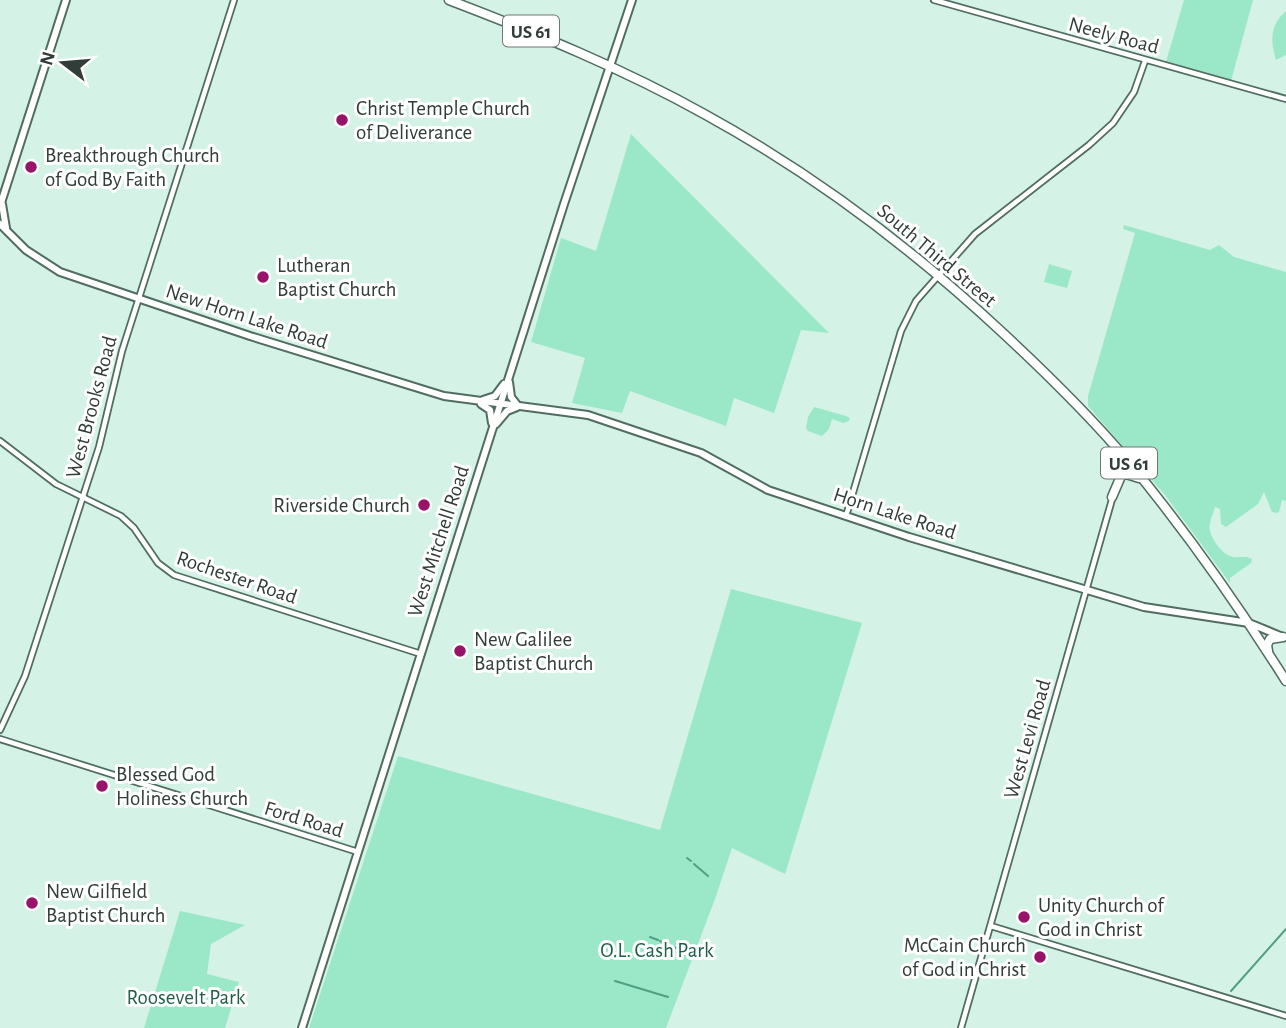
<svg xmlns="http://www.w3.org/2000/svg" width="1286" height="1028" font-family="'Alegreya Sans',sans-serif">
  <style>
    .green { fill: #9be8c9 }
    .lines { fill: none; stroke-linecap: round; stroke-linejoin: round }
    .stream { stroke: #4fa082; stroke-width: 2 }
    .minor-casing { stroke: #516c61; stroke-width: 8 }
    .major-casing { stroke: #516c61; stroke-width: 10 }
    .highway-casing { stroke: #516c61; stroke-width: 11 }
    .minor { stroke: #fff; stroke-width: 4.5 }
    .major { stroke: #fff; stroke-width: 6 }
    .highway { stroke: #fff; stroke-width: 8 }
    .poi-dot { fill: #97146a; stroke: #fff; stroke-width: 2.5 }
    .labels { text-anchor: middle; stroke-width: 6; stroke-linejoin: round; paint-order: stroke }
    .shield { fill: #fff; stroke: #6f7774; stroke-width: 2 }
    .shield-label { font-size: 19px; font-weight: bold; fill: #313d38 }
    .street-label { font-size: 21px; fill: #313d38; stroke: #fff }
    .poi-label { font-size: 21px; fill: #313d38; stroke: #fff; text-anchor: start }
    .park-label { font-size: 21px; fill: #1f5e49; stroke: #fff }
  </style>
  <rect width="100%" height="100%" fill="#d4f2e5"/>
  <!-- green -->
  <g class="green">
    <path d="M1184,0H1253L1231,81L1166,62Z"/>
    <path d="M1286,11V55L1276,60C1270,40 1270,25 1286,11Z"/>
    <path d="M631,134L829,333L801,330L774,413L734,398L726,426L630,391L622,413L572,403L585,358L531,342L561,238L596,251Z"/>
    <path d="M1124,225L1210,250L1219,245L1234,257L1286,272V501L1282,500L1279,512L1276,513L1272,512L1264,492L1258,504L1226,527L1221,524L1220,509L1215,507C1214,512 1211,517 1210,523C1207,534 1220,552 1230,556C1237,559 1244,555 1252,559L1251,563L1230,578V583L1165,495L1088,406V396L1135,233L1123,229Z"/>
    <path d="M1049,264L1072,271L1067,288L1044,282Z"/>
    <path d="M814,407L846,416L850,418L849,421L843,423L832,419L829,429L822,436L808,431L806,428L808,417Z"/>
    <path d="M731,589L862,623L785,874L732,848L715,899L666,1028H309L398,756L660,830Z"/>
    <path d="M180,911L245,925L211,944L207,974L239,982L225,1028H144Z"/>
  </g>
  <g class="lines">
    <!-- stream -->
    <g class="stream">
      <path d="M687,858L691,861"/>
      <path d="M694,864L708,876"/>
      <path d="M650,937L658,940"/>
      <path d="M660,941L689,954"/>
      <path d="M615,981L668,997"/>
      <path d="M1231,991L1286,929"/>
    </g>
    <defs>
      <g id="minor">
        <path d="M934,0L1286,99"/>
        <path d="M0,441L56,484L121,516L134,528L158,563L174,575L421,654"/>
        <path d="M1118,477L1120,467L1127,461"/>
        <path d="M846,516L901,331L916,301L975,234L1089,145L1113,123L1134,92L1145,61"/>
        <path d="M0,730L25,676L99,447L122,351L234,0"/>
        <path d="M0,739L358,852"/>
        <path d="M991,926L1286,1016"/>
        <path d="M961,1028L1113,496"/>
      </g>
      <g id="major">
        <path d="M2,204L6,228"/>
        <path d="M0,206L66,0"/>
        <path d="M0,224L26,250L60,272L250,336L444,396L588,415L701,453L768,490L909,537L1144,607L1249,623L1283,637"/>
        <path d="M509,382L511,397L518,406"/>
        <path d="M483,400L495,396L504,384"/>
        <path d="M481,404L490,410L492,423"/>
        <path d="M496,424L507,411L517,407"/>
        <path d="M302,1028L564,204L632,0"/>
      </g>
      <g id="highway">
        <path d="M449,0C538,34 624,69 706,115C815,175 914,250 1004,334C1047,374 1090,416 1128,461C1185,530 1238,605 1286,681"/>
        <path d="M1112,497L1121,476L1126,474L1139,478"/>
        <path d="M1268,651L1267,645L1270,639L1283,637"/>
      </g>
    </defs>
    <!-- minor casing -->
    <use href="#minor" class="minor-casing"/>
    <!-- major casing -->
    <use href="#major" class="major-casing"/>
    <!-- highway casing -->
    <use href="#highway" class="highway-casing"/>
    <!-- minor -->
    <use href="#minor" class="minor"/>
    <!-- major -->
    <use href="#major" class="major"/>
    <!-- highway -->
    <use href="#highway" class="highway"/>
  </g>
  <!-- markers -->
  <g class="poi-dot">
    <circle cx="342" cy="120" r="7"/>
    <circle cx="31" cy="167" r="7"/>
    <circle cx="263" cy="277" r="7"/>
    <circle cx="424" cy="505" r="7"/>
    <circle cx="460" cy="651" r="7"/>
    <circle cx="102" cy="786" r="7"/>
    <circle cx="32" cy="903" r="7"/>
    <circle cx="1024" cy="917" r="7"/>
    <circle cx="1040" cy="957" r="7"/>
  </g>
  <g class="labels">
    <!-- shield labels -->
    <g class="shield">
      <rect x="503" y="15.5" width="56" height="31" rx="5"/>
      <rect x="1101" y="447.5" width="56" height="31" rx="5"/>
    </g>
    <g class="shield-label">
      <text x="531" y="38">US 61</text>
      <text x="1129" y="470">US 61</text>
    </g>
    <!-- street labels -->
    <g class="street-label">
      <text transform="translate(1114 35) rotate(15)" y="7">Neely Road</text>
      <text transform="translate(937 255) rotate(40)" y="7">South Third Street</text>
      <text transform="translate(247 316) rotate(18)" y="7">New Horn Lake Road</text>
      <text transform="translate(91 407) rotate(-75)" y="7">West Brooks Road</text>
      <text transform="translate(895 513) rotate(18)" y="7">Horn Lake Road</text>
      <text transform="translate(438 541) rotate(-72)" y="7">West Mitchell Road</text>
      <text transform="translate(237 577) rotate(19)" y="7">Rochester Road</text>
      <text transform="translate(1027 739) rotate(-74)" y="7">West Levi Road</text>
      <text transform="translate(304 819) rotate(17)" y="7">Ford Road</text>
    </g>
    <!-- poi labels -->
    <g class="poi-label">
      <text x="356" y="115">Christ Temple Church<tspan x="356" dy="24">of Deliverance</tspan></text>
      <text x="45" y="162">Breakthrough Church<tspan x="45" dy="24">of God By Faith</tspan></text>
      <text x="277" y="272">Lutheran<tspan x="277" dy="24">Baptist Church</tspan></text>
      <text x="410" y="512" text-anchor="end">Riverside Church</text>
      <text x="474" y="646">New Galilee<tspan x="474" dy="24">Baptist Church</tspan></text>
      <text x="116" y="781">Blessed God<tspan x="116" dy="24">Holiness Church</tspan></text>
      <text x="46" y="898">New Gilfield<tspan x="46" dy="24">Baptist Church</tspan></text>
      <text x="1038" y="912">Unity Church of<tspan x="1038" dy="24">God in Christ</tspan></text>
      <text x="1026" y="952" text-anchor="end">McCain Church<tspan x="1026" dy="24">of God in Christ</tspan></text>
    </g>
    <!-- park labels -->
    <g class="park-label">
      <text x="657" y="957">O.L. Cash Park</text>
      <text x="186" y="1004">Roosevelt Park</text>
    </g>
  </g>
  <!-- north arrow -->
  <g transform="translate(63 63) rotate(286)" stroke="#ffffff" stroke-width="5" paint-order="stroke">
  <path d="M0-5L12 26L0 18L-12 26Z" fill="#313d38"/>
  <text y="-10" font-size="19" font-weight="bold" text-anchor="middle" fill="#313d38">N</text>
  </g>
</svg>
